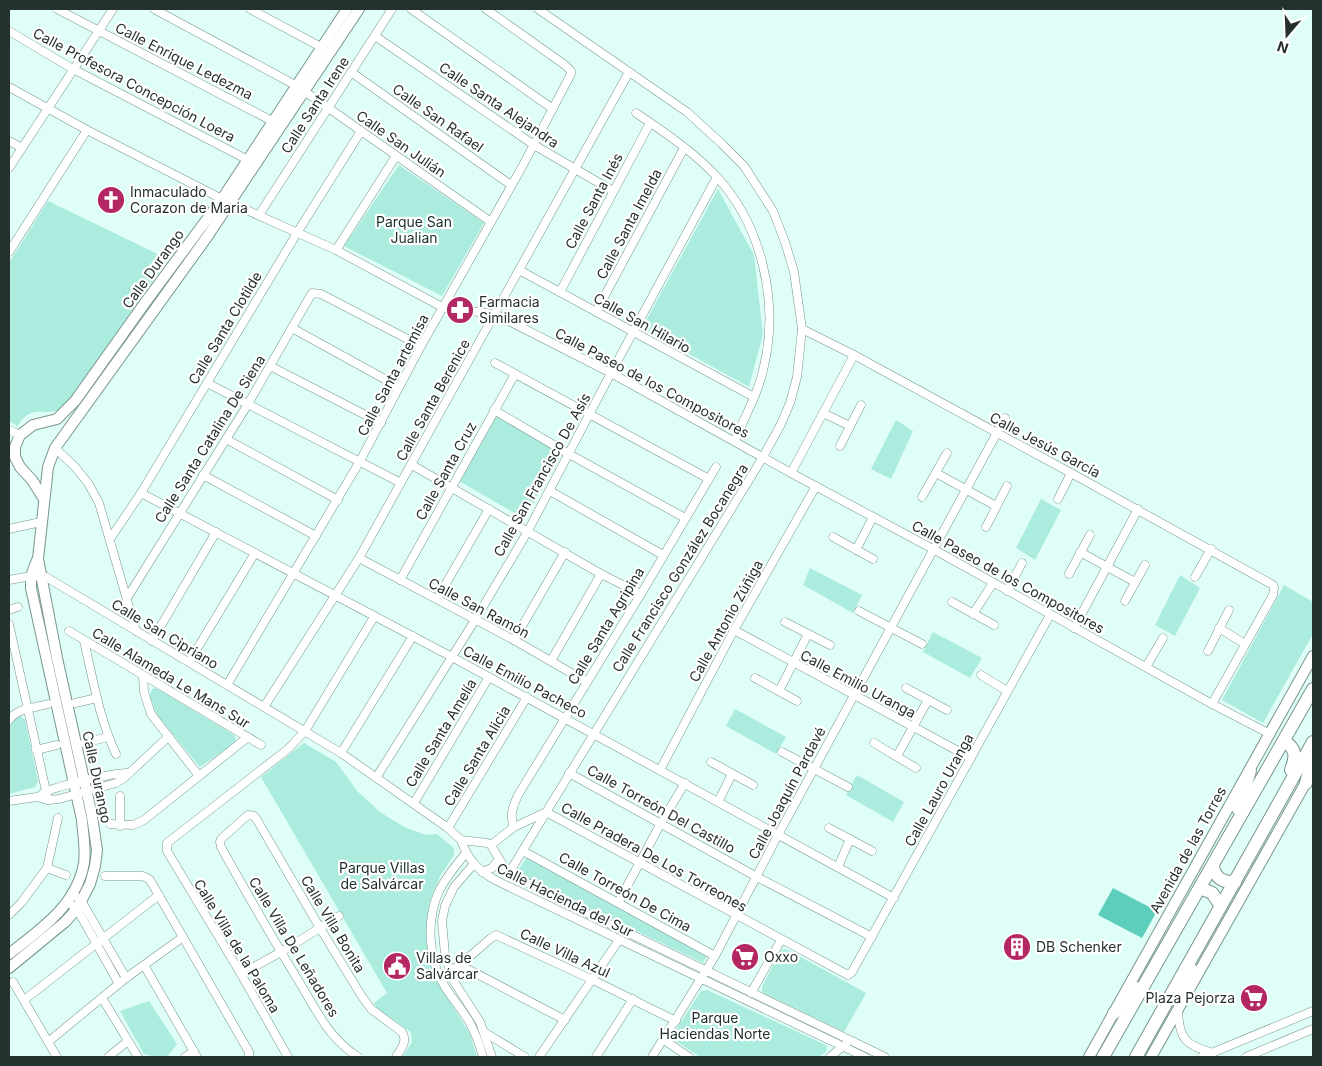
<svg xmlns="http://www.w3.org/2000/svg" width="1322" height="1066" font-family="Inter,sans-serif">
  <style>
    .green { fill: #abecdf }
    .water { fill: #5ccebb }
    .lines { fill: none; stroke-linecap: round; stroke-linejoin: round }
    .minor-casing { stroke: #78958e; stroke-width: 9 }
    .major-casing { stroke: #78958e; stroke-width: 12 }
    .highway-casing { stroke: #78958e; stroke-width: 14 }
    .minor { stroke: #fff; stroke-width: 8 }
    .major { stroke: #fff; stroke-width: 10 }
    .highway { stroke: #fff; stroke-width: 12 }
    .labels { text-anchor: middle; stroke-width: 4.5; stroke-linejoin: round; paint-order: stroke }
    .street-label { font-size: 14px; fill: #25312e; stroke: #fff }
    .poi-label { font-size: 14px; fill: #25312e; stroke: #fff; text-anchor: start }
    .park-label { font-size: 14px; fill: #1a2e2b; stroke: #fff }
  </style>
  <rect width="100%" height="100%" fill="#dffef8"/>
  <!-- green -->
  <g class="green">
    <path d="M399,165L484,223L442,296L344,246Z"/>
    <path d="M718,189L754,255L763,334L749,387L642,328Z"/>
    <path d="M48,201L168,259L66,406C50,417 41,408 29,414C24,416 20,423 17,426L9,421V263Z"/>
    <path d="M496,416L562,453L525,519L459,481Z"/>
    <path d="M896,420L913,431L891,479L871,469Z"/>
    <path d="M1041,499L1061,510L1035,560L1016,548Z"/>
    <path d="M810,568L862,595L853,613L803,585Z"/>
    <path d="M1180,575L1200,588L1175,636L1155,625Z"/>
    <path d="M1284,585L1313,602V634L1263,723L1222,700Z"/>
    <path d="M933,632L982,658L970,678L923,652Z"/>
    <path d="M153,688L158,689L234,735L236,739L235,743L200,767L157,715L149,696Z"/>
    <path d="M735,709L786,737L776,754L726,726Z"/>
    <path d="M15,715L21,716L25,720L38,781L35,787L9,794V724Z"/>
    <path d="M304,743L336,762L358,792L380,812L404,827L426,835L437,834L454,848V855L440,876L429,904L426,933L428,958L436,979L470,1034L477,1057H402L412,1042L411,1032L376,1008L374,1003L387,993L261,777Z"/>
    <path d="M857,775L904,802L893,822L846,795Z"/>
    <path d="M527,857L707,956L703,963L516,873Z"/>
    <path d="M786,949L866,993L844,1032L762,992V987L781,950Z"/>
    <path d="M707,990L826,1045L827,1048L826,1052L819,1057H700L673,1039V1034L701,991Z"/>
    <path d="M149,1001L177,1044L167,1057H156L144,1054L120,1011Z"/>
  </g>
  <!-- water -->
  <path class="water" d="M1113,888L1157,911L1142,938L1098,915Z"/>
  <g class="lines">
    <defs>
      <g id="minor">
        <path d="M57,9L274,122"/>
        <path d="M154,9L297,86L491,222"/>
        <path d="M250,9L321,47"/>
        <path d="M411,9L553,109"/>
        <path d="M9,31L73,69L248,160"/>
        <path d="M375,36L534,145L613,191"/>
        <path d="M351,72L511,185"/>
        <path d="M9,87L87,130L222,199L336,250L444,308L495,314L611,373L791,473L933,549L1212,704L1270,734"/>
        <path d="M636,113C664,132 694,152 717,177C762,226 779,302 764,366C759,392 745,416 735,440"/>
        <path d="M9,141L22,148"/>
        <path d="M9,168L113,9"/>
        <path d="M259,215L392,9"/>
        <path d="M336,250L396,156"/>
        <path d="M9,252L87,130"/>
        <path d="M519,270L754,397"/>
        <path d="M560,292L650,123"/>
        <path d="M596,312L684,148"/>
        <path d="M292,328L399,387"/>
        <path d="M802,329L854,355L1071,473L1273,585L1274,588L1273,595L1212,704"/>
        <path d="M495,363L709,479"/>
        <path d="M270,366L381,423"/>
        <path d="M207,383L401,483"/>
        <path d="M494,410L569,454L685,518"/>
        <path d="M823,413L850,426"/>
        <path d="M9,430L20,435"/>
        <path d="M226,439L338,500"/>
        <path d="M840,446L861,405"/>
        <path d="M55,448L75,467L88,483L99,503L136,631"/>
        <path d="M412,465L601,574L641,594"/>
        <path d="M791,473L854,355"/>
        <path d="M936,473L996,506"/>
        <path d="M203,475L316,536"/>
        <path d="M550,491L663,555"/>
        <path d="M141,493L452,657L894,898"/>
        <path d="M922,497L947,453"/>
        <path d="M1058,499L1071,473"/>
        <path d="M986,527L1007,486"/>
        <path d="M9,529L41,522"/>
        <path d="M833,537L873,559"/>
        <path d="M110,539L141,493L297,233L361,131"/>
        <path d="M856,550L873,517"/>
        <path d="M1080,552L1135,582"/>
        <path d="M359,558L514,640L587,682"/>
        <path d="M1069,574L1090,535"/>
        <path d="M1195,577L1211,549"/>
        <path d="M9,580L31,576L46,577L341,753L448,828L461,840L487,843L491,845L499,859L509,873L560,900L885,1057"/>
        <path d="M400,580L515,374"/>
        <path d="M1007,591L1022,563"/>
        <path d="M127,598L248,404L312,293L321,294L421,346"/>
        <path d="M437,599L489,509"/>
        <path d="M1125,601L1145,565"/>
        <path d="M952,602L994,625"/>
        <path d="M9,610L18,607"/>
        <path d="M859,611L922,644"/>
        <path d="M973,614L993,583"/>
        <path d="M785,622L830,645"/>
        <path d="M9,624L48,800"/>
        <path d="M1074,628L1138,509"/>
        <path d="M1219,628L1245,644"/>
        <path d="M734,630L971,758"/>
        <path d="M69,631L261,745"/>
        <path d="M514,640L565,552"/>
        <path d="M84,641C93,679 99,718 116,754"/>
        <path d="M152,641L216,532"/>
        <path d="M1208,651L1229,610"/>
        <path d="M551,661L601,574"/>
        <path d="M189,662L255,553"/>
        <path d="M1146,667L1163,638"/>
        <path d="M981,675L1007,691"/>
        <path d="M143,676L144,692L151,714L199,776"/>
        <path d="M755,678L797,701"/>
        <path d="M227,685L360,461L421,346L522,167L571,74V71L565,65L486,9"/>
        <path d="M906,688L947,710"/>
        <path d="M779,691L808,634"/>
        <path d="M75,703L97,698"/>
        <path d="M264,707L359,558L629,72"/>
        <path d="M9,720C17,708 34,708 48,704"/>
        <path d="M84,743L108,737"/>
        <path d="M874,743L916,768"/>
        <path d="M36,750L57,745"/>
        <path d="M782,752L848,787"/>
        <path d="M341,753L413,636"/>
        <path d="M897,756L928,700"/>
        <path d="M711,762L753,785"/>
        <path d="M660,770L734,630L816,486"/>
        <path d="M569,773L757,877L872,937"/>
        <path d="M376,778L475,620L528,531L611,373L717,177"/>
        <path d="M42,794C50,787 117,772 129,773"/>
        <path d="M120,796V826"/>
        <path d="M9,801L37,797L48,800L59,799L116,783L124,778L168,737"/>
        <path d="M718,802L732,774"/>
        <path d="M414,803L489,677"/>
        <path d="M110,824L133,825L144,820L248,737"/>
        <path d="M514,827C509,815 513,807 518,795L641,594L716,467"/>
        <path d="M448,828L527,697"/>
        <path d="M829,828L872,851"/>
        <path d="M461,840C468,860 478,870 495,880L865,1057"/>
        <path d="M491,845L514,827L546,812L848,975L852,972L1050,615"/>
        <path d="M523,851L715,956"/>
        <path d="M466,853C456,865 446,877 439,891C426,920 428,960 445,987C453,1000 464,1011 471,1025C476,1035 480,1046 483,1057"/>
        <path d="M473,865L454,887L445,906L442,921L445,955L453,980L480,1022L492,1057"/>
        <path d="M838,867L850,839"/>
        <path d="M47,868L66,875"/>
        <path d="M482,872L492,868L499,859"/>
        <path d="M509,873L763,457L781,424L790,403L797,377L802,329L794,272L785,242L773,211L744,166L722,144L687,112L538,9"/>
        <path d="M105,876H143L150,880L249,1052V1057"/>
        <path d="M73,894L82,902L126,978"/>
        <path d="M68,902L77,909L119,984"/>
        <path d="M618,903L661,823L685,783"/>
        <path d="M9,915L21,903L47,868L58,818"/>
        <path d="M144,965L197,1057"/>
        <path d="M460,965L565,1020"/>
        <path d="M449,971L460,965L491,938L496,935L593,980L676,1021"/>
        <path d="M241,974L281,952L339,916"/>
        <path d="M13,982L57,1057"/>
        <path d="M751,993L781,940"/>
        <path d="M102,998L138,1057"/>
        <path d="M24,1000L159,895"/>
        <path d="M1178,1010C1179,1039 1185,1045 1213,1053"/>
        <path d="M484,1032L525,1057"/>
        <path d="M664,1040L689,1057"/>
        <path d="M48,1042L126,978L183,937"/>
        <path d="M108,1057L128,1041"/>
        <path d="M185,1057L194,1051"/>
        <path d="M288,1057L241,974L167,851V843L288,749L305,731L374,617"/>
        <path d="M358,1057C328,1038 316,1009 298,980C271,936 246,892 221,847L220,842L221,839L248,815L254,816L257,820L320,928L361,995L371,1009L402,1032C408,1041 401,1049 396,1057"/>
        <path d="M539,1057L619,940"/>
        <path d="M596,1057L633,999"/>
        <path d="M652,1057L715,956L778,835L1005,418"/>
        <path d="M830,1057L846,1044"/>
        <path d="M1202,1057L1313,1011"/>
        <path d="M1246,1057L1313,1029"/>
      </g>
      <g id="major">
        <path d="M44,499L32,480L20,467L15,457V447L20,435L33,425L57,419L75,401L147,300L222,199L347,9"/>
        <path d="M9,954C40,930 77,905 84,863C86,849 83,834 82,820L31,588V576L37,560"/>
        <path d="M9,968L65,922L77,909L90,884L95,866L97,850L92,816L57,658L38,559L48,467L55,448L73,423L207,237L359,9"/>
        <path d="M1089,1057L1313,656"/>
        <path d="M1151,1057L1309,777"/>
      </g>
      <g id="highway">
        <path d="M1284,741C1297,749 1296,757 1291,770"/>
        <path d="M1306,783L1313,758"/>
        <path d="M1238,809L1250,771"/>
        <path d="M1213,867C1216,878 1222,883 1235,882"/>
        <path d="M1200,888L1212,893L1221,906"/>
        <path d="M1182,1001L1191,969"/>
        <path d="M1114,1013L1137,988"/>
        <path d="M1103,1057L1313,689"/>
        <path d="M1136,1057L1313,742"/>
      </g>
    </defs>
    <!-- minor casing -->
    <use href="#minor" class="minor-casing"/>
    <!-- major casing -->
    <use href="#major" class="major-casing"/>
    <!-- highway casing -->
    <use href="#highway" class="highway-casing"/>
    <!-- minor -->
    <use href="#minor" class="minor"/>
    <!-- major -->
    <use href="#major" class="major"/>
    <!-- highway -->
    <use href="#highway" class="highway"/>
  </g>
  <!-- icons -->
  <defs>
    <symbol id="church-disc" viewBox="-11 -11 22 22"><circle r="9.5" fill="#b32762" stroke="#fff"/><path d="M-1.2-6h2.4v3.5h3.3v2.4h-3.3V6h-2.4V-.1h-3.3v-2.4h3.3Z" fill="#fff"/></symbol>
    <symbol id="pharmacy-disc" viewBox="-11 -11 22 22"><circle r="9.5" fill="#b32762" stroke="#fff"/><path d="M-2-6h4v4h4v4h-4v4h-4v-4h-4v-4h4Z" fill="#fff"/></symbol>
    <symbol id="building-disc" viewBox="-11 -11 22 22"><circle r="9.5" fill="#b32762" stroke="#fff"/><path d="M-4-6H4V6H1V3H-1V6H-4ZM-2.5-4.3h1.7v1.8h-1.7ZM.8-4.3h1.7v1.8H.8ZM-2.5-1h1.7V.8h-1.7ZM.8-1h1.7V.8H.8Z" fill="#fff"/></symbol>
    <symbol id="supermarket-disc" viewBox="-11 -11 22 22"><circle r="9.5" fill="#b32762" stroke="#fff"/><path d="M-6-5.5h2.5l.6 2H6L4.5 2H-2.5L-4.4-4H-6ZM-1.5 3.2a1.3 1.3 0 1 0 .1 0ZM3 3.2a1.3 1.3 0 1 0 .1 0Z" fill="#fff"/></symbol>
    <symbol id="civic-disc" viewBox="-11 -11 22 22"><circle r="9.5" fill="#b32762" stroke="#fff"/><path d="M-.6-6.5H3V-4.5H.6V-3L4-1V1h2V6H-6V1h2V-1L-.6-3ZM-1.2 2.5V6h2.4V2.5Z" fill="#fff"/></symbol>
  </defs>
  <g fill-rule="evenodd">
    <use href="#church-disc" x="95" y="184" width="32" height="32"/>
    <use href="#pharmacy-disc" x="444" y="294" width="32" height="32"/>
    <use href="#building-disc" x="1001" y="931" width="32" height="32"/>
    <use href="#supermarket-disc" x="729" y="941" width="32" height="32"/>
    <use href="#civic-disc" x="381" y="950" width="32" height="32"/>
    <use href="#supermarket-disc" x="1238" y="982" width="32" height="32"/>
  </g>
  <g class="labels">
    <!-- street labels -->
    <g class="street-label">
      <text transform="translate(184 61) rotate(27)" y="5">Calle Enrique Ledezma</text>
      <text transform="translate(134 85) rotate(28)" y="5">Calle Profesora Concepción Loera</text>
      <text transform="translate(315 105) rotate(-57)" y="5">Calle Santa Irene</text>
      <text transform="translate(499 105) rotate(34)" y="5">Calle Santa Alejandra</text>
      <text transform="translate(438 118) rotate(35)" y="5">Calle San Rafael</text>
      <text transform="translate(401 144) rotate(35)" y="5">Calle San Julián</text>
      <text transform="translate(594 201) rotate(-62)" y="5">Calle Santa Inés</text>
      <text transform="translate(629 224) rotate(-62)" y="5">Calle Santa Imelda</text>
      <text transform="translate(153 269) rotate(-54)" y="5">Calle Durango</text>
      <text transform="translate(642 323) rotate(29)" y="5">Calle San Hilario</text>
      <text transform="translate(225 328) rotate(-59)" y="5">Calle Santa Clotilde</text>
      <text transform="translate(393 375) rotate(-62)" y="5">Calle Santa artemisa</text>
      <text transform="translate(652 383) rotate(28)" y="5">Calle Paseo de los Compositores</text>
      <text transform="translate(433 400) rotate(-61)" y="5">Calle Santa Berenice</text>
      <text transform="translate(210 439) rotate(-58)" y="5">Calle Santa Catalina De Siena</text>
      <text transform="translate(1045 445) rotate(28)" y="5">Calle Jesús García</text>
      <text transform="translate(446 471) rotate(-61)" y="5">Calle Santa Cruz</text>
      <text transform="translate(542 475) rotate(-61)" y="5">Calle San Francisco De Asís</text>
      <text transform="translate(680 568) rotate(-58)" y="5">Calle Francisco González Bocanegra</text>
      <text transform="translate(1008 577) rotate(29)" y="5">Calle Paseo de los Compositores</text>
      <text transform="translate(479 608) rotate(28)" y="5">Calle San Ramón</text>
      <text transform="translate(726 621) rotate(-61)" y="5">Calle Antonio Zúñiga</text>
      <text transform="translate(606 626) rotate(-59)" y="5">Calle Santa Agripina</text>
      <text transform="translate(165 634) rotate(31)" y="5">Calle San Cipriano</text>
      <text transform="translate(171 678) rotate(31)" y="5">Calle Alameda Le Mans Sur</text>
      <text transform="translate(525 682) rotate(28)" y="5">Calle Emilio Pacheco</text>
      <text transform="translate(858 684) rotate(28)" y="5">Calle Emilio Uranga</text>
      <text transform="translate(441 733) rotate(-59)" y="5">Calle Santa Amelía</text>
      <text transform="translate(477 756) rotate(-59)" y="5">Calle Santa Alicia</text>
      <text transform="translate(97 777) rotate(78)" y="5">Calle Durango</text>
      <text transform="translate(939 790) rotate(-61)" y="5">Calle Lauro Uranga</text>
      <text transform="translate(787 793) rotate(-62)" y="5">Calle Joaquín Pardavé</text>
      <text transform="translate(661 809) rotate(29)" y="5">Calle Torreón Del Castillo</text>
      <text transform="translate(1188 850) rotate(-61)" y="5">Avenida de las Torres</text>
      <text transform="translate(654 857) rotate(29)" y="5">Calle Pradera De Los Torreones</text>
      <text transform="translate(625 892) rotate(29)" y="5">Calle Torreón De Cima</text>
      <text transform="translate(565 900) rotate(26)" y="5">Calle Hacienda del Sur</text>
      <text transform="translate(333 924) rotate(59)" y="5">Calle Villa Bonita</text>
      <text transform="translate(237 946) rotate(59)" y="5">Calle Villa de la Paloma</text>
      <text transform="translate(294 947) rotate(59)" y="5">Calle Villa De Leñadores</text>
      <text transform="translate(565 953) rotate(25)" y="5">Calle Villa Azul</text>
    </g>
    <!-- poi labels -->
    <g class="poi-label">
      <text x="130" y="197">Inmaculado<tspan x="130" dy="16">Corazon de Maria</tspan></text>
      <text x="479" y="307">Farmacia<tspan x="479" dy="16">Similares</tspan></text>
      <text x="1036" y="952">DB Schenker</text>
      <text x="764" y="962">Oxxo</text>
      <text x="416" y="963">Villas de<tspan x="416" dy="16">Salvárcar</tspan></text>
      <text x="1235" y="1003" text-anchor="end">Plaza Pejorza</text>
    </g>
    <!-- park labels -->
    <g class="park-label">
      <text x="414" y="227">Parque San<tspan x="414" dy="16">Jualian</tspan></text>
      <text x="382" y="873">Parque Villas<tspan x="382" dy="16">de Salvárcar</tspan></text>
      <text x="715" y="1023">Parque<tspan x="715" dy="16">Haciendas Norte</tspan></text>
    </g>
  </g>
  <!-- border -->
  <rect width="1322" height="1066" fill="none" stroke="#25312e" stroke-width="20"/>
  <!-- north arrow -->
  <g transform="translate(1287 35) rotate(199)" stroke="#ffffff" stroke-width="4" paint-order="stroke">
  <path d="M0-4L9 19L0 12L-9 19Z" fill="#25312e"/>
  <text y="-8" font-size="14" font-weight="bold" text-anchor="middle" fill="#25312e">N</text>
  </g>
</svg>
